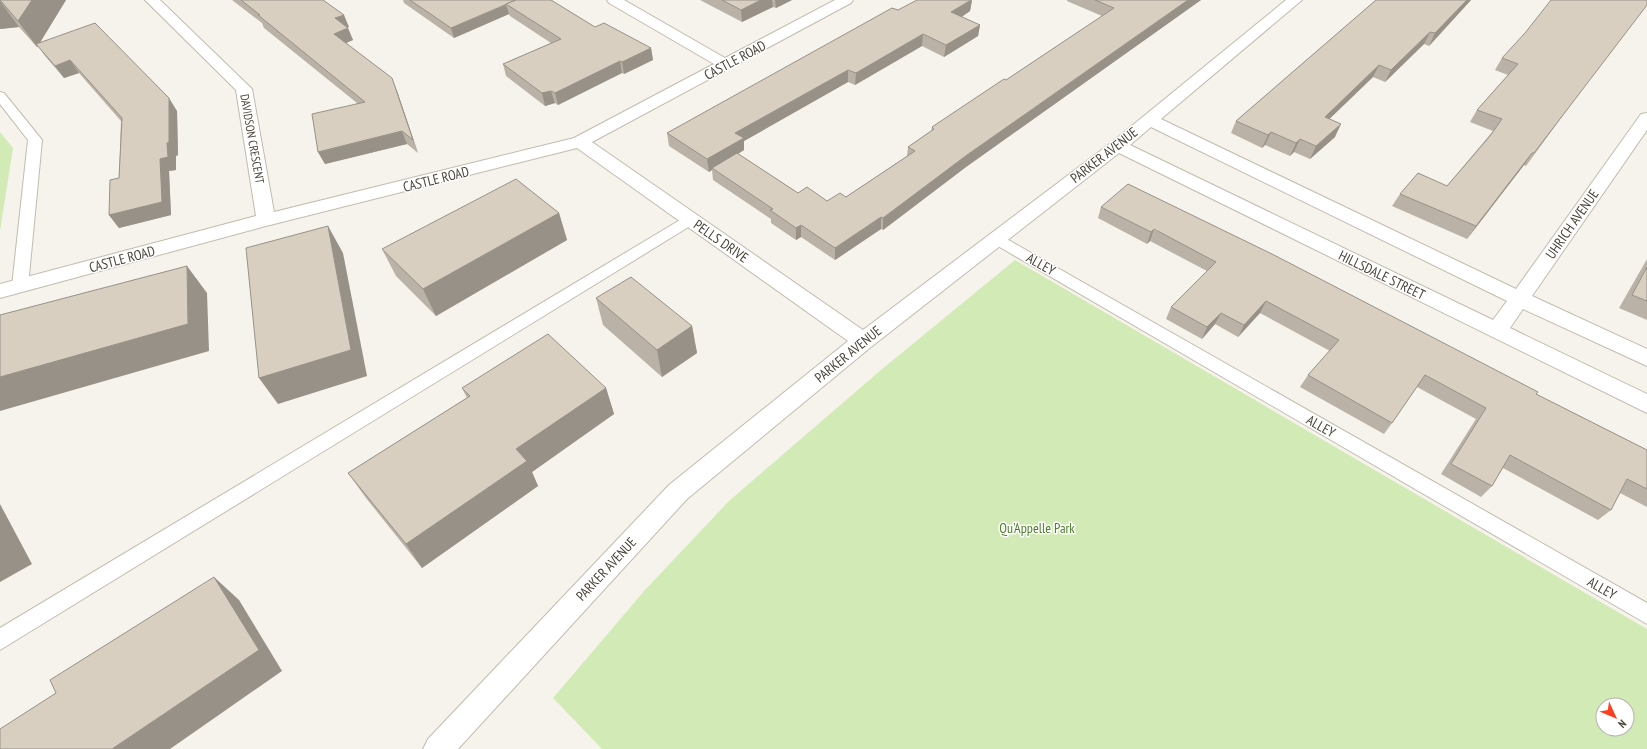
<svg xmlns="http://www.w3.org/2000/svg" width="1647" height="749" font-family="'PT Sans Narrow',sans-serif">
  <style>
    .green { fill: #d2eab5; fill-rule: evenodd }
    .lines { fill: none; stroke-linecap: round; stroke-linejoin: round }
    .service-casing { stroke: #c2bbae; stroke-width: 2 }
    .minor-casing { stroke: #c2bbae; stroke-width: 2 }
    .service { fill: #fff; fill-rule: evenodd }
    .minor { fill: #fff; fill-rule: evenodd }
    .wall { fill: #bab2a6 }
    .shaded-wall { fill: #979187 }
    .building { fill: #d8cfc1; stroke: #979187 }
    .labels { text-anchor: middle; stroke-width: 3; stroke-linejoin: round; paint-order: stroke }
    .far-street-label { font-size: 12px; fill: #4b4439; stroke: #fff }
    .street-label { font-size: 14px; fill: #4b4439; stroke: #fff }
    .park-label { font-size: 14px; fill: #4a7f2a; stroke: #fff }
  </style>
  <rect width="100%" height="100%" fill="#f6f3ec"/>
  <!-- green -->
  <g class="green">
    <path d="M0,132L13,148L0,231Z"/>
    <path d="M1015,260L1647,629V749H602L553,698L645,590L729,501L881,370ZM1603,705H1627V729H1603Z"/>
  </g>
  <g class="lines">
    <defs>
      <g id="service">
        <path d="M0,92L4,93L42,140L28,286L26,290L20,292L14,290L12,286L28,140L0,104Z"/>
        <path d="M690,215L695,217L697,220L695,223L0,650V628L685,217Z"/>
        <path d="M996,233L1647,603V624L991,242L989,238L991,234Z"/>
      </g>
      <path id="minor" d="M145,0H160L252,89L274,212L574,138L714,64L609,3L607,0H624L725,58L835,0H853L851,3L592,142L863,330L1112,142L1286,0H1302L1161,119L1516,289L1641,114L1647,113V130L1532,296L1647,349V366L1523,309L1510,328L1647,394V413L1119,153L871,347L687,499L458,749H423L428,739L669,485L848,341L577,148L266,226L0,298V284L256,216L236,90ZM1151,127L1507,301L1493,320L1130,145Z"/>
    </defs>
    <!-- service casing -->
    <use href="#service" class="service-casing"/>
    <!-- minor casing -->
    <use href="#minor" class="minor-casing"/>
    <!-- service -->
    <use href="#service" class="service"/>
    <!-- minor -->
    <use href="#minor" class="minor"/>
  </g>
  <!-- wall -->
  <g class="wall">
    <path d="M0,0H66L40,42L177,111L178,155L176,156V170L169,171L171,215L119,228L109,215L119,178L121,121L79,73L64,78L45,56L38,46L37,47L19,27L0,29Z"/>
    <path d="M232,0H323L349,27H347L353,40L346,43L397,91L418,153L407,144L325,164L318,152L357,103L264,28L262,23Z"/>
    <path d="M403,0H551L595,27L651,48L653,60L624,74L622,73L558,105L555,103L545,106L506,76L503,64L551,43L510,16L509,14L454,38L404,3Z"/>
    <path d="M700,0H792L776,8L773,7L742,22Z"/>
    <path d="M972,0L970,11L962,17L980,25L978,36L944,57L922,46L855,85L848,82L744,141V150L738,154L798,193L827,201L846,197L907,156L908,147L931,131L932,127L1006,80L1102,16L1067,1V0H1201L966,167L883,230L881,229L835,260L801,237L796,240L771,223V219L713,180L712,170L709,172L669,146L667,133L898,10Z"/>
    <path d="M1376,0H1471L1429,46L1424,44L1385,82L1373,77L1329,119L1335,137L1310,159L1294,152L1290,156L1265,145L1262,148L1231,133L1236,121Z"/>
    <path d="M1647,0L1526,166L1524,165L1467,239L1392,206L1400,194L1447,186L1493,131L1470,122L1477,110L1508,75L1495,70L1502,58Z"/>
    <path d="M1101,207L1536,394L1647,450V507L1620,493L1611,510L1598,520L1503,468L1492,486L1481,497L1441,474L1476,419L1417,387L1392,423L1384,434L1300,387L1308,375L1330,351L1260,313L1238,337L1215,324L1202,339L1166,319L1171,307L1207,271L1150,241L1147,244L1098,218Z"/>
    <path d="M559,213L567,240L436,316L396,276L382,249Z"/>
    <path d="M1647,259V320L1619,308Z"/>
    <path d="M596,298L692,326L697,353L662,377L603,325Z"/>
    <path d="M462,388H606L614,414L532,472L538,486L422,568L366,498L348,473L467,398Z"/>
  </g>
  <!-- shaded-wall -->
  <g class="shaded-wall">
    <path d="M32,0H66L38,46L36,44L38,46L37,47L18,21Z"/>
    <path d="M761,0H772L773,7L742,22L741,10Z"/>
    <path d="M775,0H792L776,8Z"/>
    <path d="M972,0L970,11L950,24L951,12Z"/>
    <path d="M1188,0H1201L966,167L883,230V218L967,155Z"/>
    <path d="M1467,0H1471L1429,46L1435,33Z"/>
    <path d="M0,1L19,27L0,29Z"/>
    <path d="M506,5L509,14L454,38L451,28Z"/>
    <path d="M344,15L349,27L340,30L335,18Z"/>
    <path d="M980,25L978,36L944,57L946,45Z"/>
    <path d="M348,28L353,40L339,46L334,34Z"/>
    <path d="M1430,32L1424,44L1385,82L1391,70Z"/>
    <path d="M923,34L922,46L855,85L856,73Z"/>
    <path d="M651,48L653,60L624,74L622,62Z"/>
    <path d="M70,60L79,73L64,78L55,66Z"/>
    <path d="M620,61L622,73L558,105L555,93Z"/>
    <path d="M1379,65L1373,77L1318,130L1325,117Z"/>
    <path d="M848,70V82L744,141V150L713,169L712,168V170L709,172L707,159L735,133Z"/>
    <path d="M392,78L397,91L418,153L413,140Z"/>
    <path d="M551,91L555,103L545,106L542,93Z"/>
    <path d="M169,98L177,111L178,155L176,156V170L169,171L171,215L119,228L109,215L160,159L167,143Z"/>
    <path d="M1341,124L1335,137L1310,159L1316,146Z"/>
    <path d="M402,131L407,144L325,164L318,152Z"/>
    <path d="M1271,132L1265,145L1262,148L1268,135Z"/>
    <path d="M1300,139L1294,152L1290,156L1296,143Z"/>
    <path d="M1532,153L1524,165L1467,239L1476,226Z"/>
    <path d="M559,213L567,240L436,316L423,289Z"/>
    <path d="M881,217V229L835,260V248Z"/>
    <path d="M801,225V237L796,240V228Z"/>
    <path d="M328,226L343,253L367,376L278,404L259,378Z"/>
    <path d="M1154,229L1150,241L1147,244L1151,232Z"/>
    <path d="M187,266L207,293L209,351L0,411V377Z"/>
    <path d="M1266,301L1260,313L1238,337L1244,325Z"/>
    <path d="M1221,313L1215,324L1202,339L1207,327Z"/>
    <path d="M692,326L697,353L662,377L657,350Z"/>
    <path d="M606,388L614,414L532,472L538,486L422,568L406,544L516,449Z"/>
    <path d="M0,504L32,564L0,582Z"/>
    <path d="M214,577L239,600L282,671L170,749H112Z"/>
  </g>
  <!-- building -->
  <g class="building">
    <path d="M0,0H32L18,21Z"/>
    <path d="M241,0H323L344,15L335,18L348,28L334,34L392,78L413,140L402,131L318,152L312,114L365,102L258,15H260Z"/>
    <path d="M410,0H516L506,4H507L451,28Z"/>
    <path d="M516,0H551L595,27L604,23L651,48L622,62L620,61L555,93L551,91L542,93L503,64L561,39L506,4Z"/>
    <path d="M722,0H761L741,10Z"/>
    <path d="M917,0H971L951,12L980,25L946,45L923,34L856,73L848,70L735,133L744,138L707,159L667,133L892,8L898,10Z"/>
    <path d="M1095,0H1188L967,155L883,218L881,217L835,248L801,225L796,228L770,210L773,209L712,168L737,153L798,193L807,187L827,201L840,193L846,197L915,151L908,147L934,129L932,127L1004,79L1006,80L1114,8Z"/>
    <path d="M1376,0H1467L1435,33L1430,32L1391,70L1379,65L1325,117L1341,124L1316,146L1300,139L1296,143L1271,132L1268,135L1236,121Z"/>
    <path d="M1551,0H1647V5L1534,153H1532L1476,226L1400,194L1418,173L1447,186L1490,136L1502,119L1477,110L1518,64L1502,58L1525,33Z"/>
    <path d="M95,23L169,98V142L167,143L168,157L160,159L162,202L109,215L110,180L119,178L122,118L70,60L55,66L36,44Z"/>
    <path d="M516,179L559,213L423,289L382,249Z"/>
    <path d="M1128,184L1274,255L1538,392L1536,394L1647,450V489L1627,479L1611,510L1510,455L1492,486L1451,464L1486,408L1425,375L1392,423L1308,375L1339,340L1266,301L1244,325L1221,313L1207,327L1171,307L1216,262L1154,229L1151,232L1101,207Z"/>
    <path d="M328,226L351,350L259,378L246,248Z"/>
    <path d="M187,266L188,324L0,377V315Z"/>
    <path d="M1647,267V301L1632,295Z"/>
    <path d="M631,277L692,326L657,350L596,298Z"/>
    <path d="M548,334L606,388L516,449L527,461L406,544L348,473L470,396L462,388Z"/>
    <path d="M214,577L259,650L112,749H0V729L56,693L50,680Z"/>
  </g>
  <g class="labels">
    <!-- far-street labels -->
    <g class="far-street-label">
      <text transform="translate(252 139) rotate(80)" y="4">DAVIDSON CRESCENT</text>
    </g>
    <!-- street labels -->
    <g class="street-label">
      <text transform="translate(735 60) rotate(-28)" y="5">CASTLE ROAD</text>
      <text transform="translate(1104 155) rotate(-38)" y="5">PARKER AVENUE</text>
      <text transform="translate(436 179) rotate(-14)" y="5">CASTLE ROAD</text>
      <text transform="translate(1572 224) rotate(-55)" y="5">UHRICH AVENUE</text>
      <text transform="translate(721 241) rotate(35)" y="5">PELLS DRIVE</text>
      <text transform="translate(122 259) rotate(-15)" y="5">CASTLE ROAD</text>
      <text transform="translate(1041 264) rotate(30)" y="5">ALLEY</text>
      <text transform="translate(1382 275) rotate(26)" y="5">HILLSDALE STREET</text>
      <text transform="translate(848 354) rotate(-39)" y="5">PARKER AVENUE</text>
      <text transform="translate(1321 426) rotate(30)" y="5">ALLEY</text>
      <text transform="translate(606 569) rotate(-47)" y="5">PARKER AVENUE</text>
      <text transform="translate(1602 588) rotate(30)" y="5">ALLEY</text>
    </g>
    <!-- park labels -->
    <g class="park-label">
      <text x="1037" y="533">Qu'Appelle Park</text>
    </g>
  </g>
  <!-- north arrow -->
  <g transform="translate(1615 717) rotate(134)"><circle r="19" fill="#ffffff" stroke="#b7b4b0"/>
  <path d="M0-3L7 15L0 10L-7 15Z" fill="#fc3f1d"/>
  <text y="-6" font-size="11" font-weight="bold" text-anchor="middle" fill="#4b4439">N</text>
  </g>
</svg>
